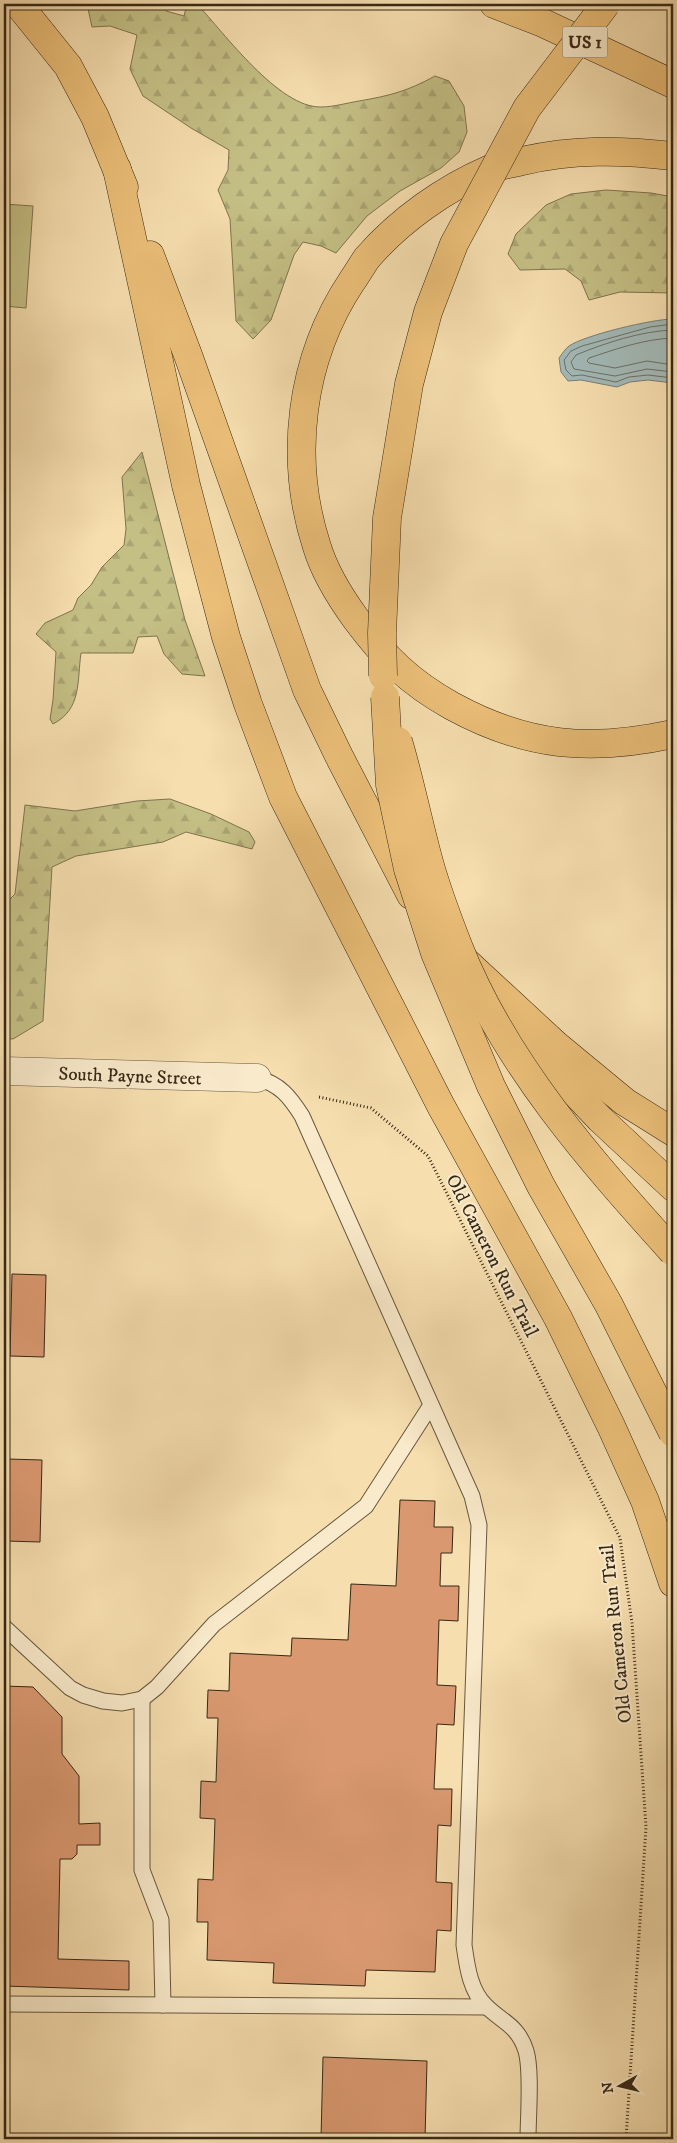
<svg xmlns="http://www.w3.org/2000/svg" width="677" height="2143" font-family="'IM FELL DW Pica',serif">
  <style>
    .forest { fill: url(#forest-firs); stroke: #7e744e }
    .garden { fill: #c4bf85; stroke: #7e744e }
    .water { fill: #a3b9b7; stroke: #787f77 }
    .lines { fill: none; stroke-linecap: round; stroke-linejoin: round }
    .shore { stroke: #6d7066; stroke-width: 1 }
    .building { fill: #d99870; stroke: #372816 }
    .lane-casing { stroke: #67563c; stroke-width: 17 }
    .street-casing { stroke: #67563c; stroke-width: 29 }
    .highway-casing { stroke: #372816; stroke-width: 29 }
    .path { stroke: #372816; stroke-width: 3; stroke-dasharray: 1 2.5; stroke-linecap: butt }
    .lane { stroke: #f9eacb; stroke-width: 15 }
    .street { stroke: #f9eacb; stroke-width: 28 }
    .highway { stroke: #ebbf78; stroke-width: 28 }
    .highway-bridge-casing { stroke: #372816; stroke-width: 29; stroke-linecap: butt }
    .highway-bridge { stroke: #ebbf78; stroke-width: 28 }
    .labels { text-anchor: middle; stroke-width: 4; stroke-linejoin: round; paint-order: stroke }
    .shield { fill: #f9eacb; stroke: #71624c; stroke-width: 1 }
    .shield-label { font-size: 18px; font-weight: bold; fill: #372816 }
    .street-label { font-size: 19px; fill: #372816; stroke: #f9eacb }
  </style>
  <defs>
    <pattern id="forest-firs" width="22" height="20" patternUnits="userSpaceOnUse" patternTransform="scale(1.25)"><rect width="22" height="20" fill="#c4bf85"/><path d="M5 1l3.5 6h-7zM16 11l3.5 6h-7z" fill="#a9a472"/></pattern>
  </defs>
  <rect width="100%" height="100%" fill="#f6deaf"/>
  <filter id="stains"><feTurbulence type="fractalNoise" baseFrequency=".004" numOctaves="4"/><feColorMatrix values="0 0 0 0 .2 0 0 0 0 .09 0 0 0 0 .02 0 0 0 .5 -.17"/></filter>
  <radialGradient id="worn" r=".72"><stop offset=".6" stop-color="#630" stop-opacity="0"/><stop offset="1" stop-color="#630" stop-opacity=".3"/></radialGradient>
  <!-- forest -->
  <g class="forest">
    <path d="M87,4H164L166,11L184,16L187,4H197C224,33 279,108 321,107C333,107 347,103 359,101C389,96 408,91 435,76L449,81L464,106L467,132L459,152L441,168L400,191L367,216L336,253L321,246L303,242L294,255L271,320L253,339L236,321L230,219L218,190L228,170L229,150L191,128L143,96L130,69L137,35L110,26L92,27Z"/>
    <path d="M606,190L651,193L673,197V293L620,292L589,300L581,281L565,269L520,270L508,254L516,234L546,205L571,194Z"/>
    <path d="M142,452L185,620L205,676L182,674L164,654L157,636L138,637L133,653H81C77,681 82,709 53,724L50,719L53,700L56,652L36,634L45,623L73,610L78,598L91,585L102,567L124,545L126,529L122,477Z"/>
    <path d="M170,799L211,814L249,832L255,842L252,849L186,832L163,842L76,856L52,867L43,1021L13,1039L4,1038V905L15,894L25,805L75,811L137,801Z"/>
  </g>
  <!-- garden -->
  <path class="garden" d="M4,204L33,206L26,308L4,306Z"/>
  <!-- water -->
  <path class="water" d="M673,319V383L648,380L630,382L617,387L581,380L568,381L561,372L559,358C562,354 565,349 569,346C585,335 653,319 673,319Z"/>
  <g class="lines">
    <!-- shore -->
    <g class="shore">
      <path d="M673,324L650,327L582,346L571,351L564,360L566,370L572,376L582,375L616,382L629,377L648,375L673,378"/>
      <path d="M673,330C641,331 605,343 576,355L571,362L574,369L615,376L647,369L673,372"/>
      <path d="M673,338C644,339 616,349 589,358L587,361L589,363L615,368L647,361L673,365"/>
    </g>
  </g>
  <!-- building -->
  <g class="building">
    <path d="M12,1274L46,1275L44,1357L10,1356Z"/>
    <path d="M8,1459L42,1460L40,1542L6,1541Z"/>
    <path d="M400,1500L435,1501L434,1527H453L452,1553H441L440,1586H459L458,1621L439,1620L437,1685L456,1686L454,1725L437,1724L434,1789H452L451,1826L438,1825L436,1882L452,1883L451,1931L437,1930L435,1972L366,1970L365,1986L273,1983L274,1963L207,1960L208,1922H197L198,1879L213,1880L215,1819L200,1818L201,1781L216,1782L218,1718H207L208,1690L229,1691L230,1653L291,1656L292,1638L348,1640L351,1584L396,1586Z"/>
    <path d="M4,1686L33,1687L62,1717V1754L79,1776V1824L100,1823V1845H77V1854L72,1859H60L58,1959L129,1961V1990L4,1986Z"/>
    <path d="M323,2057L427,2061L425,2139H321Z"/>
  </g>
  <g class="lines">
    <defs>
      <g id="lane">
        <path d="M257,1078C280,1084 290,1097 302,1116L472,1496L479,1525L464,1945C467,1966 470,1991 486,2006C502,2022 518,2025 526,2051C532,2071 528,2117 528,2139"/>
        <path d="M4,1627L70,1688L83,1695L103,1701L122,1703L142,1699L157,1687L214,1624L366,1506L431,1405"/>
        <path d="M142,1699V1870L161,1920L163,2005"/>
        <path d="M4,2004L486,2007"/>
      </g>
      <path id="street" d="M4,1071L257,1078"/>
      <g id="highway">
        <path d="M18,4L68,66L95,117L124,187"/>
        <path d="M494,4L543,23L673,84"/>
        <path d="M673,156C620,150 574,149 522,161C511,164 500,165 490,169C444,189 400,220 367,258C362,265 357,274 352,281C300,359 288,458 317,547C325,573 340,597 356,619C385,658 409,682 452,706C527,747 590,752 673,734"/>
        <path d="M117,169L186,485L226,637L248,704L283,797L441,1106L558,1318L611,1426L645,1501L673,1583"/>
        <path d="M150,255L188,355L307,690L340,758L411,895"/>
        <path d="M463,959L556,1045L625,1102L673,1132"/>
        <path d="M494,1007L600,1119L673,1187"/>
      </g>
    </defs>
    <!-- lane casing -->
    <use href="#lane" class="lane-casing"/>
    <!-- street casing -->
    <use href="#street" class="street-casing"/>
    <!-- highway casing -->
    <use href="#highway" class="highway-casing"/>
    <!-- path -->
    <path class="path" d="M319,1097L371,1108L428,1156L620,1538L632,1623L646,1827L626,2139"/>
    <!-- lane -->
    <use href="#lane" class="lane"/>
    <!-- street -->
    <use href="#street" class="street"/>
    <!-- highway -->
    <use href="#highway" class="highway"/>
    <defs>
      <g id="highway-bridge">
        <path d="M383,676L382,633L387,518L409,384L428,312L454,244L527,108L606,4"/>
        <path d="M385,697L390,785L408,869L435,953L491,1086L541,1186L609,1305L673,1433"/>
        <path d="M398,741C410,781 418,822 429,862C437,891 448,920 459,948C505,1064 591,1161 673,1252"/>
      </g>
    </defs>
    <!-- highway-bridge casing -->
    <use href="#highway-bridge" class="highway-bridge-casing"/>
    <!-- highway-bridge -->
    <use href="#highway-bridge" class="highway-bridge"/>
  </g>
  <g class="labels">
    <!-- shield labels -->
    <rect class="shield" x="562.5" y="26.5" width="45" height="31" rx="4"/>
    <g class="shield-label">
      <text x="585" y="48">US 1</text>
    </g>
    <!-- street labels -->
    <g class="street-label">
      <text transform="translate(130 1075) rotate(2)" y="7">South Payne Street</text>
      <text transform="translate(493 1255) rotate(63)" y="7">Old Cameron Run Trail</text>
      <text transform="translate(615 1634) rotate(-96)" y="7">Old Cameron Run Trail</text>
    </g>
  </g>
  <!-- margin -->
  <rect width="677" height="2143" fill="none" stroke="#f6deaf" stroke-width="20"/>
  <rect x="5" y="5" width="667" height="2133" fill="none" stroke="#372816" stroke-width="2.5"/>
  <rect x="10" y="10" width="657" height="2123" fill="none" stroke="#372816"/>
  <!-- north arrow -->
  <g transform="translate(620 2086) rotate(262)" stroke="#f9eacb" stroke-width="4" paint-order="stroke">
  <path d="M0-4L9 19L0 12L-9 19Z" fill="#372816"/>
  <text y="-8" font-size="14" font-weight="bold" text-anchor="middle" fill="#372816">N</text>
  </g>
  <rect width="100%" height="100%" filter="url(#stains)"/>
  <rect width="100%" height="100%" fill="url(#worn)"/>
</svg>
